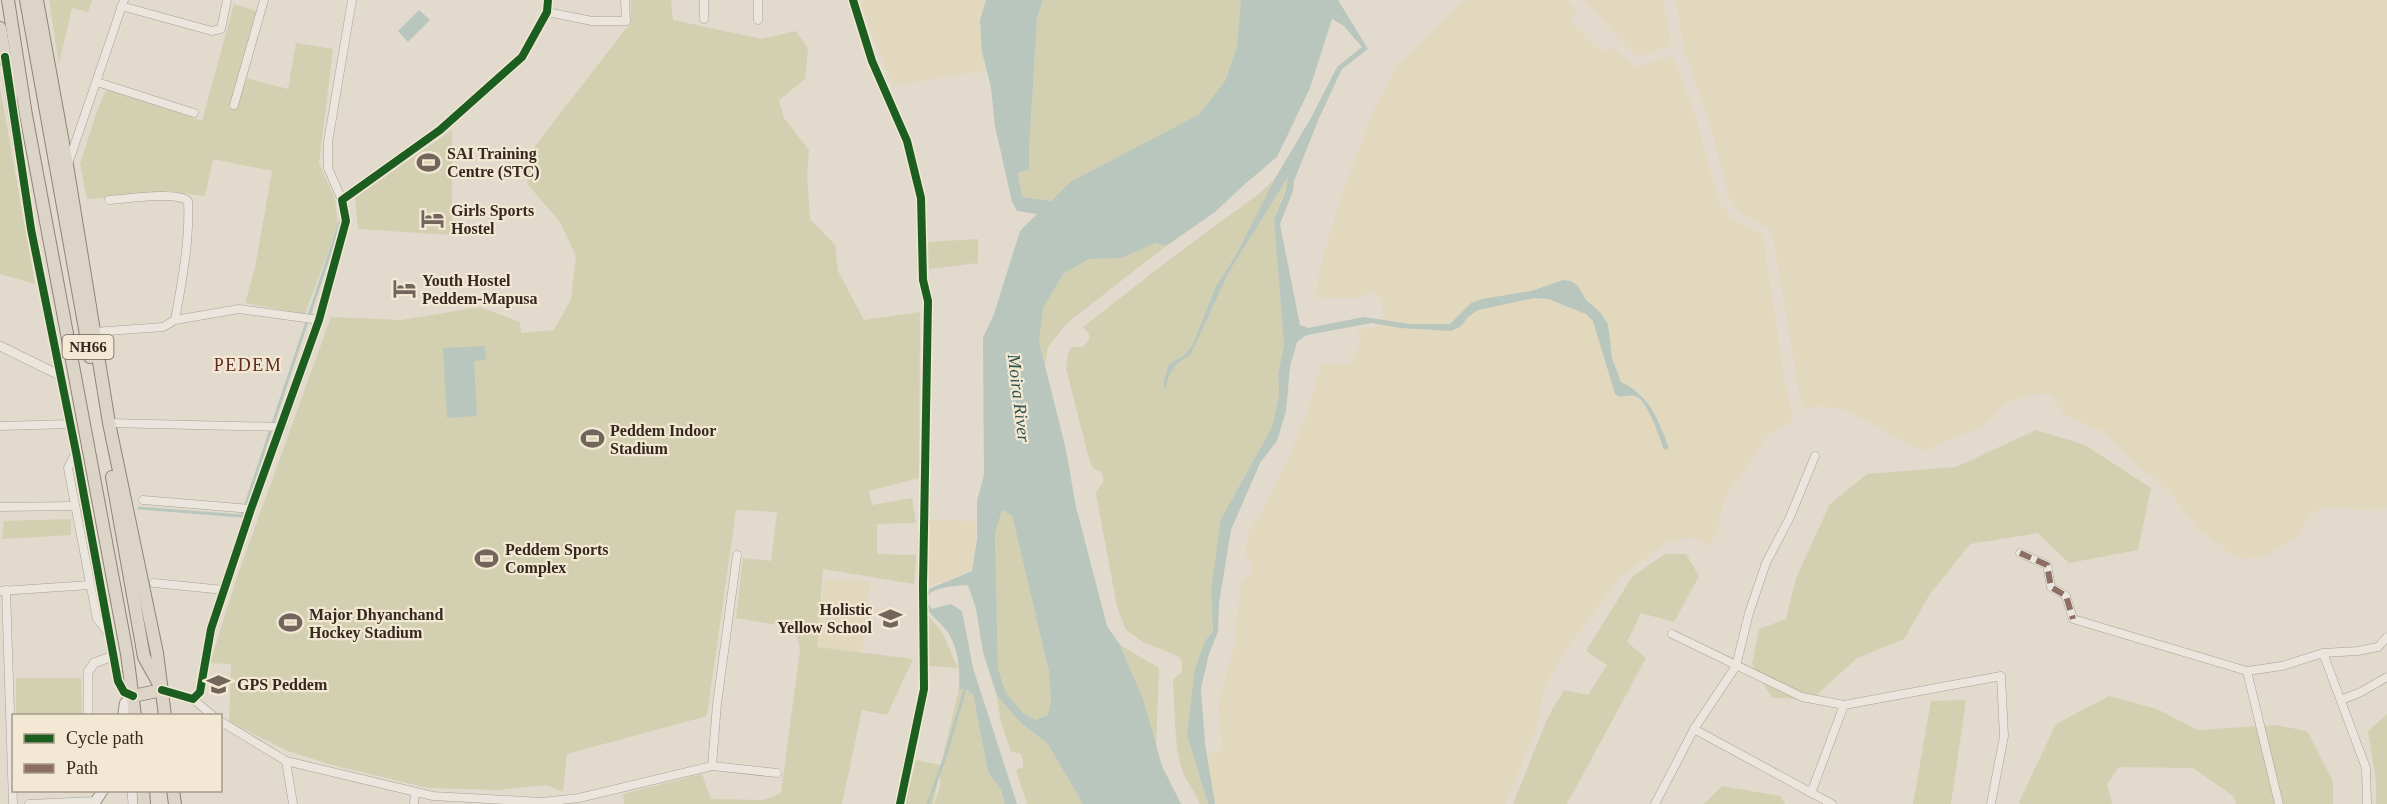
<svg xmlns="http://www.w3.org/2000/svg" width="2387" height="804" font-family="Georgia,serif">
  <style>
    .farmland { fill: #e1d8be }
    .green { fill: #d2d0b0 }
    .water { fill: #b8c6bd; fill-rule: evenodd }
    .lines { fill: none; stroke-linecap: round; stroke-linejoin: round }
    .stream { stroke: #b8c6bd; stroke-width: 3 }
    .minor-casing { stroke: #a7a096; stroke-width: 9 }
    .tertiary-casing { stroke: #a7a096; stroke-width: 10 }
    .secondary-casing { stroke: #978f86; stroke-width: 12 }
    .trunk-casing { stroke: #8d857d; stroke-width: 14 }
    .minor { stroke: #eae6de; stroke-width: 8 }
    .tertiary { stroke: #eae6de; stroke-width: 9 }
    .secondary { stroke: #eae6de; stroke-width: 10 }
    .trunk { stroke: #dbd4c7; stroke-width: 12 }
    .quiet { stroke: #8d6e63; stroke-width: 6; stroke-dasharray: 12 6; stroke-linecap: butt }
    .cycleway-casing { stroke: #f3e8d3; stroke-width: 11 }
    .cycleway { stroke: #1b5e20; stroke-width: 8 }
    .labels { text-anchor: middle; stroke-width: 4.5; stroke-linejoin: round; paint-order: stroke }
    .shield { fill: #f3e8d3; stroke: #6e6255; stroke-width: 1.5 }
    .shield-label { font-size: 15px; font-weight: bold; fill: #35281f }
    .poi-label { font-size: 16px; font-weight: bold; fill: #35281f; stroke: #f3e8d3; text-anchor: start }
    .neighbourhood-label { font-size: 18px; letter-spacing: 1.5px; fill: #5f2b21; stroke: #f3e8d3 }
    .water-label { font-size: 18px; font-style: italic; fill: #2f544f; stroke: #f3e8d3 }
  </style>
  <rect width="100%" height="100%" fill="#e2dacd"/>
  <!-- farmland -->
  <g class="farmland">
    <path d="M867,0H986L980,20L982,52L986,70L893,86L860,2Z"/>
    <path d="M1464,0H1566L1578,12L1570,21L1601,52L1611,46L1634,67L1673,56L1697,120L1718,200L1731,218L1763,235L1783,371L1793,420L1766,437L1740,478L1732,486L1723,505L1716,536L1707,547L1693,537L1666,542L1619,578L1569,646L1546,683L1536,730L1505,804H1215L1206,753L1212,754L1223,749L1218,704L1235,645L1241,580L1251,574V564L1245,554L1248,534L1275,487L1305,419L1322,363L1349,365L1360,345L1357,331L1383,325L1451,331L1460,327L1468,317L1478,310L1534,298L1548,299L1586,314L1593,321L1615,394L1620,397L1632,395L1640,399L1653,421L1664,450L1668,448L1659,422L1634,389L1621,382L1612,358L1608,324L1600,312L1586,300L1578,286L1563,280L1531,291L1482,299L1471,303L1450,324H1410L1383,320L1382,298L1369,291L1360,298H1316L1320,268L1338,206L1375,107L1397,67Z"/>
    <path d="M1583,0H1663L1671,45L1638,57Z"/>
    <path d="M1676,0H2387V507L2373,510L2326,508L2312,512L2298,536L2263,558L2239,559L2198,529L2168,490L2135,463L2104,432L2063,414L2051,394L2030,395L2007,402L1984,426L1921,451L1844,409L1816,406L1806,412L1801,402L1774,243L1769,229L1739,212L1729,197L1710,124L1684,50Z"/>
    <path d="M928,520L976,521V539L972,570L929,587Z"/>
    <path d="M825,579L870,582L862,654L816,648Z"/>
  </g>
  <!-- green -->
  <g class="green">
    <path d="M49,0H92L88,12L72,8L59,64Z"/>
    <path d="M631,0H671L673,20L762,39L796,31L808,49L805,79L779,100L784,118L809,150L807,175L810,219L835,245L838,271L864,320L920,312L919,478L869,491L872,505L912,498L916,523L877,524V554L916,555L914,584L823,569L817,647L913,659L887,715L862,710L842,804H624L623,794L702,774L711,799L764,800L781,793L800,650L796,628L736,618L743,558L771,561L777,512L736,510L707,716L567,754L563,792L547,785L499,790L428,788L332,765L288,751L229,722L231,664L210,663L237,577L331,317L402,320L480,307L520,322L521,333L554,330L571,299L576,256L560,222L528,185L525,159L631,22Z"/>
    <path d="M1043,0H1241L1237,47L1225,81L1200,115L1070,182L1051,201L1022,197L1018,172L1029,169V151L1037,18Z"/>
    <path d="M234,4L256,11L238,76L288,89L296,43L333,49L319,163L335,199L338,225L305,314L245,303L255,268L272,171L213,159L205,196L188,194L87,199L80,164L97,111L107,88L202,121Z"/>
    <path d="M0,87L35,284L0,274Z"/>
    <path d="M452,130V235L358,229L355,198Z"/>
    <path d="M1288,177L1289,178L1274,220L1284,345L1278,374L1279,394L1272,427L1232,499L1211,590L1213,631L1205,641L1187,735L1208,804H1200C1196,793 1189,785 1184,775C1174,753 1175,705 1173,680L1182,672V661L1178,656L1143,642L1126,630L1117,607L1096,493L1104,480L1101,472L1093,468L1089,459L1066,368L1068,353L1072,347H1083L1089,340V334L1083,327L1174,256L1260,193L1274,180L1236,255L1216,286L1192,346L1183,356L1169,364L1164,388L1170,374L1177,364L1191,354L1229,272Z"/>
    <path d="M978,239V263L929,269L928,242Z"/>
    <path d="M1156,243L1166,246L1067,323L1048,347L1045,365L1039,342L1043,308L1064,273L1089,259L1121,257Z"/>
    <path d="M2036,430L2085,445L2151,488L2138,550L2069,563L2038,533L1970,544L1930,594L1904,639L1857,658L1812,699L1772,698L1752,664L1759,629L1786,619L1796,578L1830,504L1867,474L1956,467Z"/>
    <path d="M1002,510L1012,515L1049,672L1051,700L1048,715L1035,720L1023,713L1006,693L998,669L995,533Z"/>
    <path d="M71,519V535L2,539L4,521Z"/>
    <path d="M1665,554H1686L1699,576L1674,622L1641,613L1627,642L1646,658L1567,804H1513L1548,717L1564,690L1588,695L1607,665L1586,651L1632,577Z"/>
    <path d="M929,616L943,634L958,668L929,666Z"/>
    <path d="M1120,645L1159,668L1156,748L1143,699Z"/>
    <path d="M16,678H81L82,715H16Z"/>
    <path d="M959,689L967,690L973,694L988,772L1001,790L1005,804H934L940,787V770L933,804H905L916,760L941,765Z"/>
    <path d="M997,696L1022,724L1048,744L1083,804H1027L1016,770L1023,767V759L1020,753L1011,752L1000,719Z"/>
    <path d="M2109,696L2157,709L2198,730L2275,725L2307,731L2333,781V804H2236L2233,796L2193,768L2119,767L2107,784L2112,804H2021L2019,802L2056,724Z"/>
    <path d="M1966,700L1951,804H1913L1931,701Z"/>
    <path d="M2387,714V804H2376V781L2368,731Z"/>
    <path d="M1722,786L1780,796L1785,804H1704Z"/>
  </g>
  <!-- water -->
  <g class="water">
    <path d="M986,0H1043L1037,18L1029,151V169L1018,173L1022,197L1051,201L1070,182L1200,114L1225,81L1237,47L1241,0H1338L1368,49L1342,69L1319,118L1294,181L1293,191L1280,224L1300,325L1308,328L1364,317L1410,324H1450L1471,303L1482,299L1531,291L1563,280L1571,281L1578,286L1586,300L1600,312L1608,324L1612,358L1621,382C1650,396 1658,419 1669,448L1664,450C1659,436 1650,408 1639,398C1633,394 1626,396 1620,397L1615,394L1593,321L1586,314L1548,299L1534,298L1478,310L1468,317L1460,327L1451,331L1401,328L1372,323L1307,335L1297,342L1290,367L1286,411L1277,441L1260,463L1231,530L1219,603L1218,632L1209,654L1201,688L1205,744L1215,804H1208L1187,735L1195,669L1205,641L1213,631L1211,590L1221,519L1272,427L1279,394L1278,374L1284,345L1274,220L1286,189L1288,177L1229,272L1191,354L1177,364L1170,374L1164,391V380L1169,364L1183,356L1192,346L1216,286L1236,255L1274,180L1311,118L1337,67L1362,47L1344,26L1332,19L1310,88L1277,157L1246,183L1215,212L1166,246L1156,243L1121,258L1089,259L1064,273L1043,308L1039,342L1066,450L1076,507L1107,626L1120,645L1143,699L1162,766L1181,804H1083L1048,744L1022,724L997,696L983,652L976,609L968,585C955,586 914,587 932,609L951,604L962,611L973,668L1017,804H1005L1001,790L988,772L973,694L967,690L959,689C960,670 959,651 949,634C939,618 924,615 924,594L929,589L972,571L977,539V501L984,475L983,338L994,314L1020,231L1037,214L1017,211L1012,202L995,126L991,87L982,52L980,20ZM1002,510L1012,515L1049,672L1051,700L1048,715L1035,720L1023,713L1006,693L998,669L995,533Z"/>
    <path d="M419,10L430,20L408,42L398,31Z"/>
    <path d="M485,346L486,360L474,361L477,416L447,418L443,348Z"/>
  </g>
  <g class="lines">
    <!-- stream -->
    <g class="stream">
      <path d="M139,508L242,516L341,220"/>
      <path d="M928,804L945,757L966,686"/>
    </g>
    <defs>
      <g id="minor">
        <path d="M704,0V19"/>
        <path d="M853,0L872,61L907,141L921,198L923,280L928,301L923,586L924,689L900,804"/>
        <path d="M121,6L212,31L221,29L227,0"/>
        <path d="M547,12L592,21H626L625,0"/>
        <path d="M758,20V0"/>
        <path d="M97,82L194,113"/>
        <path d="M234,105L264,0"/>
        <path d="M68,164L124,0"/>
        <path d="M109,200C126,199 176,191 188,201C190,241 182,281 175,320"/>
        <path d="M342,200L328,168V142L352,0"/>
        <path d="M94,332L163,327L175,320L239,309L319,320"/>
        <path d="M109,423L282,427"/>
        <path d="M0,426L70,424"/>
        <path d="M76,452L68,468L97,619L110,635"/>
        <path d="M143,500L251,509"/>
        <path d="M0,507L75,506"/>
        <path d="M2020,553L2047,565L2051,587L2066,596L2073,619L2247,671L2282,666L2323,653L2358,651L2378,647L2387,637"/>
        <path d="M154,583L224,590"/>
        <path d="M6,590L13,804"/>
        <path d="M0,591L90,585"/>
        <path d="M1672,634L1802,697L1844,705"/>
        <path d="M2323,653L2366,768L2367,804"/>
        <path d="M2247,671L2279,804"/>
        <path d="M193,699L213,716"/>
        <path d="M2341,700L2361,692L2387,677"/>
        <path d="M220,721L286,761L293,804"/>
        <path d="M1694,729L1832,804"/>
        <path d="M286,761L433,796L542,802L579,798L712,766L777,773"/>
        <path d="M712,766L717,704L737,555"/>
        <path d="M1811,793L1844,705L2001,676L2004,736L1991,804"/>
        <path d="M29,804L96,801"/>
        <path d="M414,804L415,793"/>
        <path d="M1655,804L1694,729L1736,666L1749,613L1766,563L1790,517L1815,456"/>
      </g>
      <g id="tertiary">
        <path d="M7,75L31,229L76,452L118,681L124,692L133,696"/>
        <path d="M0,346L59,375"/>
        <path d="M162,690L193,699L200,692L211,629L251,509L319,320L346,221L342,200L440,130L522,57L547,12L548,0"/>
        <path d="M88,716V672L94,663L113,656"/>
        <path d="M132,790L133,804"/>
      </g>
      <g id="secondary">
        <path d="M123,716L125,703L133,696"/>
        <path d="M94,804L103,790"/>
      </g>
      <g id="trunk">
        <path d="M8,0L26,115L127,654L135,716"/>
        <path d="M26,0L90,357"/>
        <path d="M37,0L67,165L109,423L157,653L165,716"/>
        <path d="M0,28L5,57L17,91"/>
        <path d="M112,477L144,657L159,684"/>
        <path d="M133,696L162,690"/>
        <path d="M143,790L144,804"/>
        <path d="M173,790L175,804"/>
      </g>
    </defs>
    <!-- minor casing -->
    <use href="#minor" class="minor-casing"/>
    <!-- tertiary casing -->
    <use href="#tertiary" class="tertiary-casing"/>
    <!-- secondary casing -->
    <use href="#secondary" class="secondary-casing"/>
    <!-- trunk casing -->
    <use href="#trunk" class="trunk-casing"/>
    <!-- minor -->
    <use href="#minor" class="minor"/>
    <!-- tertiary -->
    <use href="#tertiary" class="tertiary"/>
    <!-- secondary -->
    <use href="#secondary" class="secondary"/>
    <!-- trunk -->
    <use href="#trunk" class="trunk"/>
    <!-- quiet -->
    <path class="quiet" d="M2020,553L2047,565L2051,587L2066,596L2073,619"/>
    <defs>
      <g id="cycleway">
        <path d="M853,0L872,61L907,141L921,198L923,280L928,301L923,586L924,689L900,804"/>
        <path d="M5,57L31,229L76,452L118,681L124,692L133,696"/>
        <path d="M162,690L193,699L200,692L211,629L251,509L319,320L346,221L342,200L440,130L522,57L547,12L548,0"/>
      </g>
    </defs>
    <!-- cycleway casing -->
    <use href="#cycleway" class="cycleway-casing"/>
    <!-- cycleway -->
    <use href="#cycleway" class="cycleway"/>
  </g>
  <!-- icons -->
  <defs>
    <symbol id="stadium-bare" viewBox="-9 -9 18 18"><path d="M0-5a6.5 5 0 1 0 0 10a6.5 5 0 1 0 0-10ZM-3.5-1.8h7v3.6h-7Z" fill="#72665c" stroke="#f3e8d3" stroke-width="2.5" paint-order="stroke"/></symbol>
    <symbol id="hotel-bare" viewBox="-9 -9 18 18"><path d="M-6-4.5h1.5V1H6V5H4.5V3h-9V5H-6ZM-4 0a1.8 1.8 0 1 1 3.6 0ZM.5 0V-2.5h3Q6-2.5 6 0Z" fill="#72665c" stroke="#f3e8d3" stroke-width="2.5" paint-order="stroke"/></symbol>
    <symbol id="school-bare" viewBox="-9 -9 18 18"><path d="M0-5L7-2L0 1L-7-2ZM-4 1L0 2.5L4 1V4Q0 6-4 4Z" fill="#72665c" stroke="#f3e8d3" stroke-width="2.5" paint-order="stroke"/></symbol>
  </defs>
  <g fill-rule="evenodd">
    <use href="#stadium-bare" x="412" y="146" width="33" height="33"/>
    <use href="#hotel-bare" x="416" y="202" width="33" height="33"/>
    <use href="#hotel-bare" x="388" y="272" width="33" height="33"/>
    <use href="#stadium-bare" x="576" y="422" width="33" height="33"/>
    <use href="#stadium-bare" x="470" y="542" width="33" height="33"/>
    <use href="#school-bare" x="874" y="602" width="33" height="33"/>
    <use href="#stadium-bare" x="274" y="606" width="33" height="33"/>
    <use href="#school-bare" x="202" y="668" width="33" height="33"/>
  </g>
  <g class="labels">
    <!-- shield labels -->
    <rect class="shield" x="62.5" y="335" width="51" height="24" rx="4.5"/>
    <g class="shield-label">
      <text x="88" y="352">NH66</text>
    </g>
    <!-- poi labels -->
    <g class="poi-label">
      <text x="447" y="159">SAI Training<tspan x="447" dy="18">Centre (STC)</tspan></text>
      <text x="451" y="216">Girls Sports<tspan x="451" dy="18">Hostel</tspan></text>
      <text x="422" y="286">Youth Hostel<tspan x="422" dy="18">Peddem-Mapusa</tspan></text>
      <text x="610" y="436">Peddem Indoor<tspan x="610" dy="18">Stadium</tspan></text>
      <text x="505" y="555">Peddem Sports<tspan x="505" dy="18">Complex</tspan></text>
      <text x="872" y="615" text-anchor="end">Holistic<tspan x="872" dy="18">Yellow School</tspan></text>
      <text x="309" y="620">Major Dhyanchand<tspan x="309" dy="18">Hockey Stadium</tspan></text>
      <text x="237" y="690">GPS Peddem</text>
    </g>
    <!-- neighbourhood labels -->
    <g class="neighbourhood-label">
      <text x="248" y="371">PEDEM</text>
    </g>
    <!-- water labels -->
    <g class="water-label">
      <text transform="translate(1019 398) rotate(83)" y="6">Moira River</text>
    </g>
  </g>
  <!-- legend -->
  <rect x="12" y="714" width="210" height="78" fill="#f3e8d3" stroke="#a79b8b" stroke-width="1.5"/>
  <rect x="24" y="734" width="30" height="9" fill="#1b5e20" stroke="#a79b8b" stroke-width="1.5"/>
  <text x="66" y="744" font-size="18" fill="#35281f">Cycle path</text>
  <rect x="24" y="764" width="30" height="9" fill="#8d6e63" stroke="#a79b8b" stroke-width="1.5"/>
  <text x="66" y="774" font-size="18" fill="#35281f">Path</text>
</svg>
